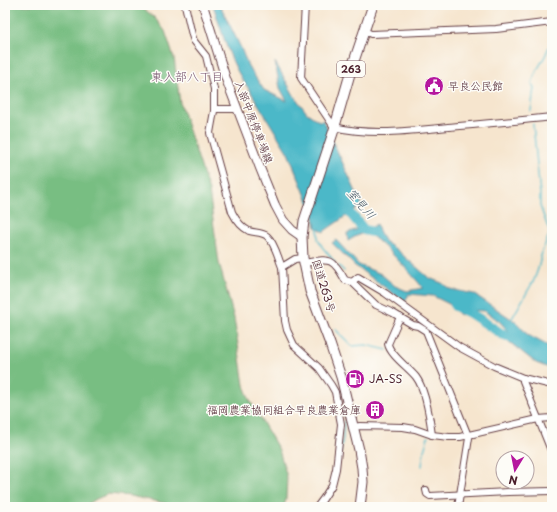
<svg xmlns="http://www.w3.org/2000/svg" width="557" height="512" font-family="'Playpen Sans','Klee One',sans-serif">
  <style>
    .forest { fill: #78be82; stroke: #616e56 }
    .water { fill: #4cb8c8; stroke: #4b6c7a }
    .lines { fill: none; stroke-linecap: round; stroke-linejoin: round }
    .stream { stroke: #4cb8c8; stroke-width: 1.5 }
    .river { stroke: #4cb8c8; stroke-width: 10 }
    .minor-casing { stroke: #643d43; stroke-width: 8 }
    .major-casing { stroke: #643d43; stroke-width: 10 }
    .highway-casing { stroke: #643d43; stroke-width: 11 }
    .minor { stroke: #fff; stroke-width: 6 }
    .major { stroke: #fff; stroke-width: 8 }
    .highway { stroke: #fff; stroke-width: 9 }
    .labels { text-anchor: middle; stroke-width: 3; stroke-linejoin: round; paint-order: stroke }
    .shield { fill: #fdfcf7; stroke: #806168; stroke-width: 1 }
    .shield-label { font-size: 10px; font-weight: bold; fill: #4a1f2b }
    .poi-label { font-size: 11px; fill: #4a1f2b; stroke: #fdfcf7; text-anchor: start }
    .street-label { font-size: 11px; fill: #4a1f2b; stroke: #fdfcf7 }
    .neighbourhood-label { font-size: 12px; fill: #785470; stroke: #fdfcf7 }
    .water-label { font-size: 12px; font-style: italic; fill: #4b5c6a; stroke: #fdfcf7 }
  </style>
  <rect width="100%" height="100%" fill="#fdfcf7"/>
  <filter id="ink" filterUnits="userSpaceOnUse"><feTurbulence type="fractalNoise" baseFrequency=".025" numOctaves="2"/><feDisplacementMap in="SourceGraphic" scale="8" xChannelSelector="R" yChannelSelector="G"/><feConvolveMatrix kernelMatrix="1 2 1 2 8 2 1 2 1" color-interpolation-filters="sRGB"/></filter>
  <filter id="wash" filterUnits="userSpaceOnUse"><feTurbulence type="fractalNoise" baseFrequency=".012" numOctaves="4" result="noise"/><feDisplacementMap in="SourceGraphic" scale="16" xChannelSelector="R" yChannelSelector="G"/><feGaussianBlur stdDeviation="0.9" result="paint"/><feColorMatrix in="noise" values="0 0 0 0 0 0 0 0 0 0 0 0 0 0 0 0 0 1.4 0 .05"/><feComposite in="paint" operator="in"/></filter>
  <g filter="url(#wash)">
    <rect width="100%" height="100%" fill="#f6e5ce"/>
    <!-- forest -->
    <path class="forest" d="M5,5H139L154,17L165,31L174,58L180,103L209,191L219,263L234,318L244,385L249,399L279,450L287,477L286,498L284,507H174L164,503L130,496L108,494L96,499L84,507H5Z"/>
    <!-- water -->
    <g class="water">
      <path d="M213,5H220L241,48L248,66L264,90L287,101L280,88L275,62L295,97L307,113L319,121L323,120L362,205L323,232L320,229L316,228L314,217L303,189L288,153L249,89C230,65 223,34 213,5Z"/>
      <path d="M376,224L384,241L397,250L429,278L442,283L450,289L474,294L516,322L528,335L552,348V369L536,363L503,337L510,333L499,321L484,311L469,310L460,315L449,304L433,296L409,294L405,302L354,265L332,243L336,240L359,265L381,274L395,286L407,291L423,288C416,279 375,233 365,233C359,234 353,238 348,241L347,233L365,226L370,229Z"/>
    </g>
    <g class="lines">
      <!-- stream -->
      <g class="stream">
        <path d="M531,111L534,88L532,83L536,72L545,56L552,40"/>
        <path d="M318,227V239L323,248L335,262"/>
        <path d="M339,266L344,271"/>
        <path d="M511,320L534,280L538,269L542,252L550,233L540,206V194L533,124"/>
        <path d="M335,329L352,346L366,345L387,350"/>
        <path d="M502,334L506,328"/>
        <path d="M340,455L343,437L344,421"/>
        <path d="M422,466L424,451L428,437"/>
        <path d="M325,502L329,495"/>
      </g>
      <!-- river -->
      <g class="river">
        <path d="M342,203L364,230L373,232"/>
        <path d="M455,306L470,313L502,334L518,340"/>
      </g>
    </g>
  </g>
  <g filter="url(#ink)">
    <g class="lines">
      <defs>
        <g id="minor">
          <path d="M185,5L192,35L194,41L206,56L214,89V111L210,133L211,137L232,212C236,220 241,227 249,231C255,233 262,232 267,236C275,243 278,258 282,267"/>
          <path d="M305,5L301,78L334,127C370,136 411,131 448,127C482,124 517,121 552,117"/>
          <path d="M364,31L371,34L496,29L552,22"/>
          <path d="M214,109H238"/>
          <path d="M303,258L295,259L282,267L285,321L287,330L294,345L319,368L331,385L335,392L341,424L336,469L332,485L323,499L317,507"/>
          <path d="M304,263C329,259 332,256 345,280L352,282L376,305L393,313L413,325L418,326L426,331L469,438L458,507"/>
          <path d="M352,282L358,277L385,293L459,347L494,366L523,378L552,385"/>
          <path d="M400,317L388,344C390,355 409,368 416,377C425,389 430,419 432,435"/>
          <path d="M523,378V381L552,453"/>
          <path d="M354,427L360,426L403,427L415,429L432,435L449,437H460L538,419L552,418"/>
          <path d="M426,490L427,494L430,496L508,492L552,491"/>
        </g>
        <path id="major" d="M203,5L226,79L260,168L275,205L283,220L292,230L302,237"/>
        <path id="highway" d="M360,507L363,482L362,468L359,450L341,377L330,344L310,291L303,258L302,237L304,221L333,133L352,67L373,5"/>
      </defs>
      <!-- minor casing -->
      <use href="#minor" class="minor-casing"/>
      <!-- major casing -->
      <use href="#major" class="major-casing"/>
      <!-- highway casing -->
      <use href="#highway" class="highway-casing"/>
      <!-- minor -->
      <use href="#minor" class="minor"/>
      <!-- major -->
      <use href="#major" class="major"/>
      <!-- highway -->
      <use href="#highway" class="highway"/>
    </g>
  </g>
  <!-- icons -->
  <defs>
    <symbol id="civic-disc" viewBox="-11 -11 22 22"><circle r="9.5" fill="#b5179e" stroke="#fdfcf7"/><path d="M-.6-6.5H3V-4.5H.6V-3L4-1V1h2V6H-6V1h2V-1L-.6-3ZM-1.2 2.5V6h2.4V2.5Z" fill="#fff"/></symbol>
    <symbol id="fuel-disc" viewBox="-11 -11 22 22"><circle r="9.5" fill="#b5179e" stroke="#fdfcf7"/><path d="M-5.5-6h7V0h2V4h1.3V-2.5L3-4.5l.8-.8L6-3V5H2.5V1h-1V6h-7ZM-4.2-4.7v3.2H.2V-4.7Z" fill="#fff"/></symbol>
    <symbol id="building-disc" viewBox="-11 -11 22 22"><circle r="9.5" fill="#b5179e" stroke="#fdfcf7"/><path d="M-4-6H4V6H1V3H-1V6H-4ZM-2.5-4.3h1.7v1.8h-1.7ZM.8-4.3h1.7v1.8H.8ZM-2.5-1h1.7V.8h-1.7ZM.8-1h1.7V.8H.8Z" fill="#fff"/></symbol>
  </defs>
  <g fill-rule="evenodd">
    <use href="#civic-disc" x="423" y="75" width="22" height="22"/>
    <use href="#fuel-disc" x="344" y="368" width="22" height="22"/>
    <use href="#building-disc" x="364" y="399" width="22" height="22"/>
  </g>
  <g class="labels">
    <!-- shield labels -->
    <rect class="shield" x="337" y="61" width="28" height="16" rx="3"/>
    <g class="shield-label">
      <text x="351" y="73">263</text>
    </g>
    <!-- poi labels -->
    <g class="poi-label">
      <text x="448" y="90">早良公民館</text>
      <text x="369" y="383">JA-SS</text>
      <text x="361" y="414" text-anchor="end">福岡農業協同組合早良農業倉庫</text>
    </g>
    <!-- street labels -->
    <g class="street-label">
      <text transform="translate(254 122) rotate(69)" y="4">入部中原停車場線</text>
      <text transform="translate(324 286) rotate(73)" y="4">国道263号</text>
    </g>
    <!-- neighbourhood labels -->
    <g class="neighbourhood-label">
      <text x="187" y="81">東入部八丁目</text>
    </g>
    <!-- water labels -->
    <g class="water-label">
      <text transform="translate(361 204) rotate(49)" y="4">室見川</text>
    </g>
  </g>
  <!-- margin -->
  <rect width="557" height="512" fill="none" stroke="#fdfcf7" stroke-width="20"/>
  <!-- north arrow -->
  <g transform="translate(515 470) rotate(190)"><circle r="19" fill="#fdfcf7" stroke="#b5a4a5"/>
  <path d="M0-3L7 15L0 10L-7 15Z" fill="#b5179e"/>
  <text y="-6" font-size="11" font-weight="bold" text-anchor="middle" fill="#4a1f2b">N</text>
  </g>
</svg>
